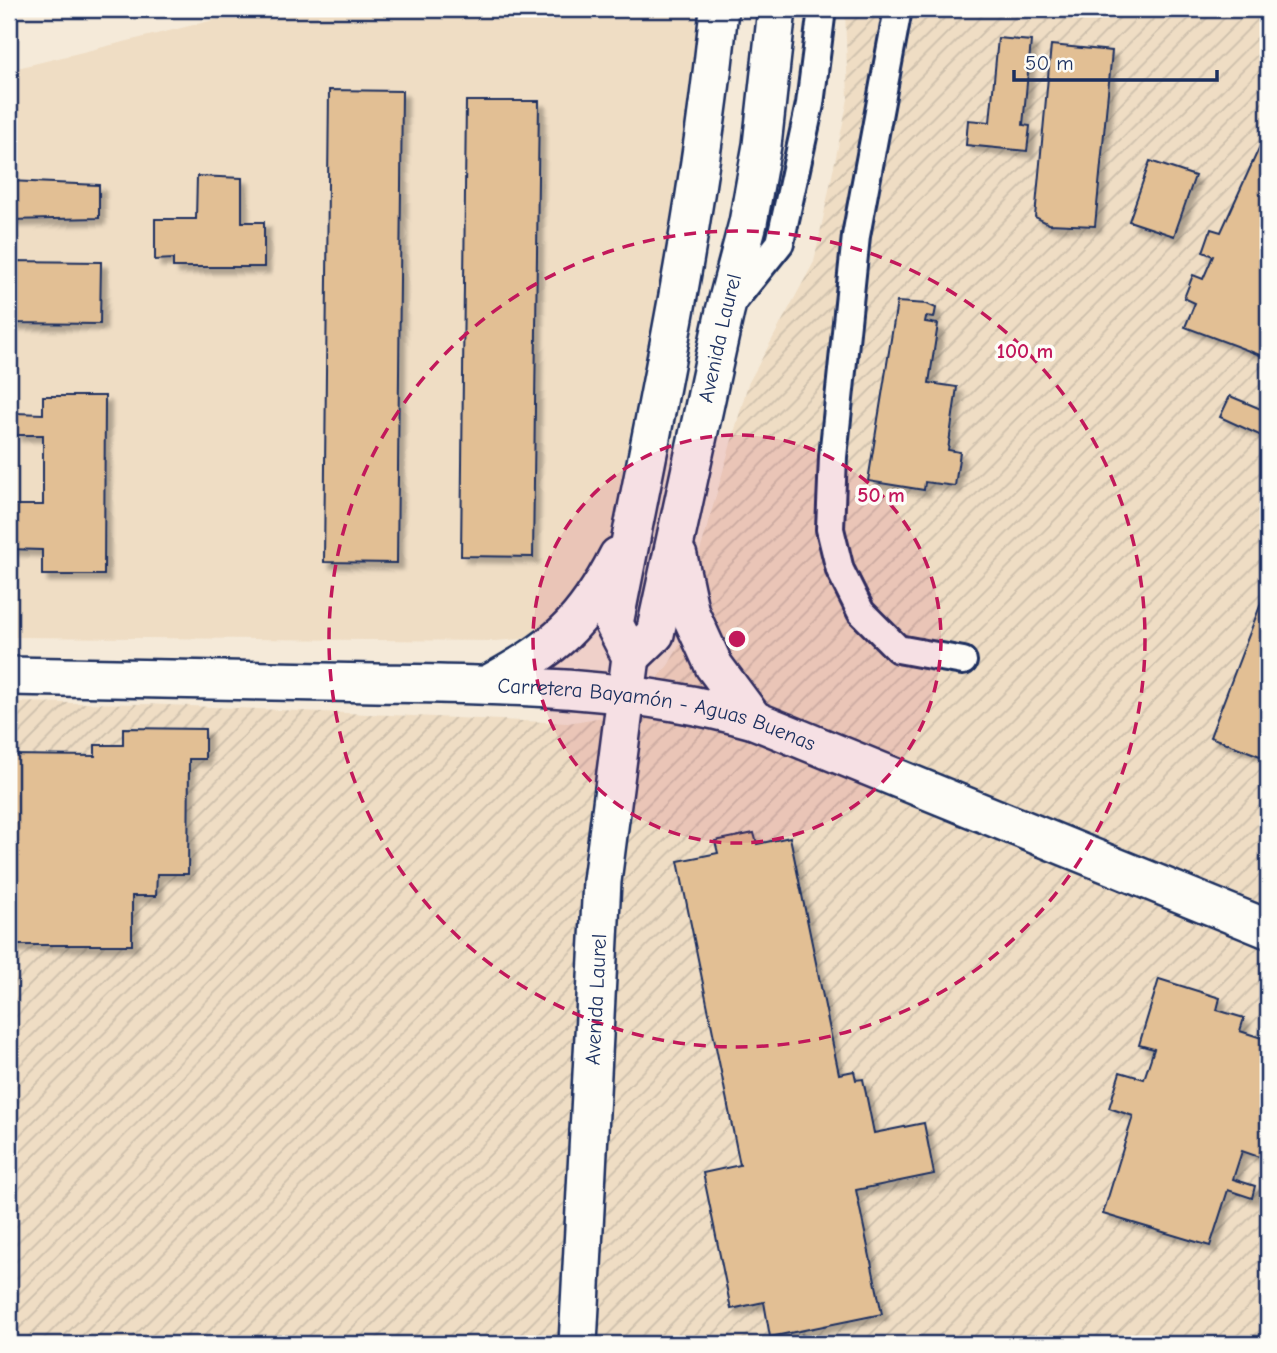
<svg xmlns="http://www.w3.org/2000/svg" width="1277" height="1353" font-family="'Comic Neue',sans-serif">
  <style>
    .built { fill: #efddc4 }
    .industrial { fill: url(#industrial-furrows) }
    .building { fill: #e2bf94; stroke: #1b2f5e; stroke-width: 2; filter: url(#shadow) }
    .lines { fill: none; stroke-linecap: round; stroke-linejoin: round }
    .street-casing { stroke: #1b2f5e; stroke-width: 32 }
    .secondary-casing { stroke: #1b2f5e; stroke-width: 42 }
    .street { stroke: #fdfcf7; stroke-width: 26 }
    .secondary { stroke: #fdfcf7; stroke-width: 37 }
    .ring { fill: none; stroke: #c2185b; stroke-width: 3.5; stroke-dasharray: 12 9 }
    .labels { text-anchor: middle; stroke-width: 7; stroke-linejoin: round; paint-order: stroke }
    .street-label { font-size: 21px; fill: #1b2f5e; stroke: #fdfcf7 }
    .centre { fill: #c2185b; stroke: #fdfcf7; stroke-width: 3.5 }
    .ring-label { font-size: 21px; text-anchor: middle; font-weight: bold; fill: #c2185b; stroke: #fdfcf7; stroke-width: 7; stroke-linejoin: round; paint-order: stroke }
  </style>
  <defs>
    <pattern id="industrial-furrows" width="10" height="10" patternUnits="userSpaceOnUse" patternTransform="scale(1.75)"><rect width="10" height="10" fill="#efddc4"/><path d="M-1 1l2-2M0 10L10 0M9 11l2-2" fill="none" stroke="#ccbeab"/></pattern>
    <filter id="shadow"><feDropShadow dx="6" dy="6" stdDeviation="2" flood-color="#0004"/></filter>
  </defs>
  <rect width="100%" height="100%" fill="#f5ead9"/>
  <filter id="ink" filterUnits="userSpaceOnUse"><feTurbulence type="fractalNoise" baseFrequency=".0143" numOctaves="2"/><feDisplacementMap in="SourceGraphic" scale="14" xChannelSelector="R" yChannelSelector="G"/><feConvolveMatrix kernelMatrix="1 2 1 2 8 2 1 2 1" color-interpolation-filters="sRGB"/></filter>
  <g filter="url(#ink)">
    <!-- built -->
    <path class="built" d="M259,9H695L698,86L603,571L562,626L521,639L495,641L9,637V70Z"/>
    <!-- industrial -->
    <path class="industrial" d="M845,9H1268V1344H9V702L145,704L568,723L620,714L648,690L669,664L690,626L697,562L748,384L814,262L848,99Z"/>
    <!-- building -->
    <g class="building">
      <path d="M998,38L1031,41L1023,125L1030,126L1027,151L966,145L968,120L990,122Z"/>
      <path d="M1051,45L1112,51L1095,226L1049,224L1035,217Z"/>
      <path d="M329,90L402,91L397,563L324,562Z"/>
      <path d="M466,101H539L533,557L461,556Z"/>
      <path d="M1260,146L1268,149V358L1185,327L1195,303L1184,298L1193,275L1203,279L1213,256L1203,252L1211,229L1221,232Z"/>
      <path d="M1150,161L1195,176L1174,236L1129,221Z"/>
      <path d="M197,176L242,178V222H264V267H173V259L155,260V219H196Z"/>
      <path d="M9,181L99,185V218L9,220Z"/>
      <path d="M9,261L101,262L100,324L9,323Z"/>
      <path d="M897,302L927,304L936,308L934,318L926,317L925,322L938,324L929,383L957,387L948,450L960,452L955,486L925,482L924,490L868,481Z"/>
      <path d="M43,396H105L104,575H42V550L9,549V505H43V435H15V413L43,414Z"/>
      <path d="M1230,396L1268,412V439L1220,417Z"/>
      <path d="M1268,585V759L1210,737Z"/>
      <path d="M123,728L205,729V759H189L188,874H157L156,896H132V945H9V755L95,756V745H123Z"/>
      <path d="M754,833L757,844L790,837L839,1074L854,1071L856,1080L863,1079L874,1133L924,1123L934,1174L856,1190L882,1314L770,1337L764,1302L731,1309L703,1173L740,1165L678,861L718,853L715,841Z"/>
      <path d="M1159,979L1220,998L1217,1010L1244,1018L1240,1031L1268,1040V1126L1259,1157L1242,1151L1233,1179L1255,1186L1252,1198L1228,1190L1210,1246L1103,1214L1133,1116L1109,1108L1120,1072L1144,1079L1154,1049L1139,1045Z"/>
      <path d="M802,1335L832,1344H799Z"/>
    </g>
    <g class="lines">
      <defs>
        <g id="street">
          <path d="M898,9L856,236L833,457L830,529L840,570L861,612L898,649L963,661"/>
          <path d="M731,304L780,243L810,104L822,9"/>
        </g>
        <g id="secondary">
          <path d="M678,556L690,613L714,666L754,720"/>
          <path id="s1" d="M631,657L655,634L725,311L748,223L762,145L777,9"/>
          <path id="s2" d="M9,676C131,678 253,680 375,683C501,685 633,685 754,720L1268,929"/>
          <path d="M487,685C555,647 582,627 618,556"/>
          <path id="s3" d="M578,1344L602,881L631,657L614,624C654,420 699,216 719,9"/>
        </g>
      </defs>
      <!-- street casing -->
      <use href="#street" class="street-casing"/>
      <!-- secondary casing -->
      <use href="#secondary" class="secondary-casing"/>
      <!-- street -->
      <use href="#street" class="street"/>
      <!-- secondary -->
      <use href="#secondary" class="secondary"/>
    </g>
  </g>
  <!-- distance rings -->
  <circle cx="737" cy="639" r="204" fill="#c2185b" fill-opacity=".12"/>
  <g class="ring">
    <circle cx="737" cy="639" r="204"/>
    <circle cx="737" cy="639" r="408"/>
  </g>
  <g class="labels">
    <!-- street labels -->
    <g class="street-label">
      <text dy="7" stroke="none"><textPath href="#s1" startOffset="336">Avenida Laurel</textPath></text>
      <text dy="7" stroke="none"><textPath href="#s2" startOffset="651">Carretera Bayamón - Aguas Buenas</textPath></text>
      <text dy="7" stroke="none"><textPath href="#s3" startOffset="345">Avenida Laurel</textPath></text>
    </g>
  </g>
  <circle cx="737" cy="639" r="10" class="centre"/>
  <g class="ring-label">
    <text x="1025" y="358">100 m</text>
    <text x="881" y="502">50 m</text>
  </g>
  <!-- margin -->
  <rect width="1277" height="1353" fill="none" stroke="#fdfcf7" stroke-width="35"/>
  <rect x="18" y="18" width="1242" height="1318" fill="none" stroke="#1b2f5e" stroke-width="2.5" filter="url(#ink)"/>
  <!-- scale -->
  <path d="M1014 70v10h203v-10" fill="none" stroke="#1b2f5e" stroke-width="3.5"/>
  <text x="1025" y="70" font-size="21" fill="#1b2f5e" stroke="#fdfcf7" stroke-width="5" paint-order="stroke">50 m</text>
</svg>
